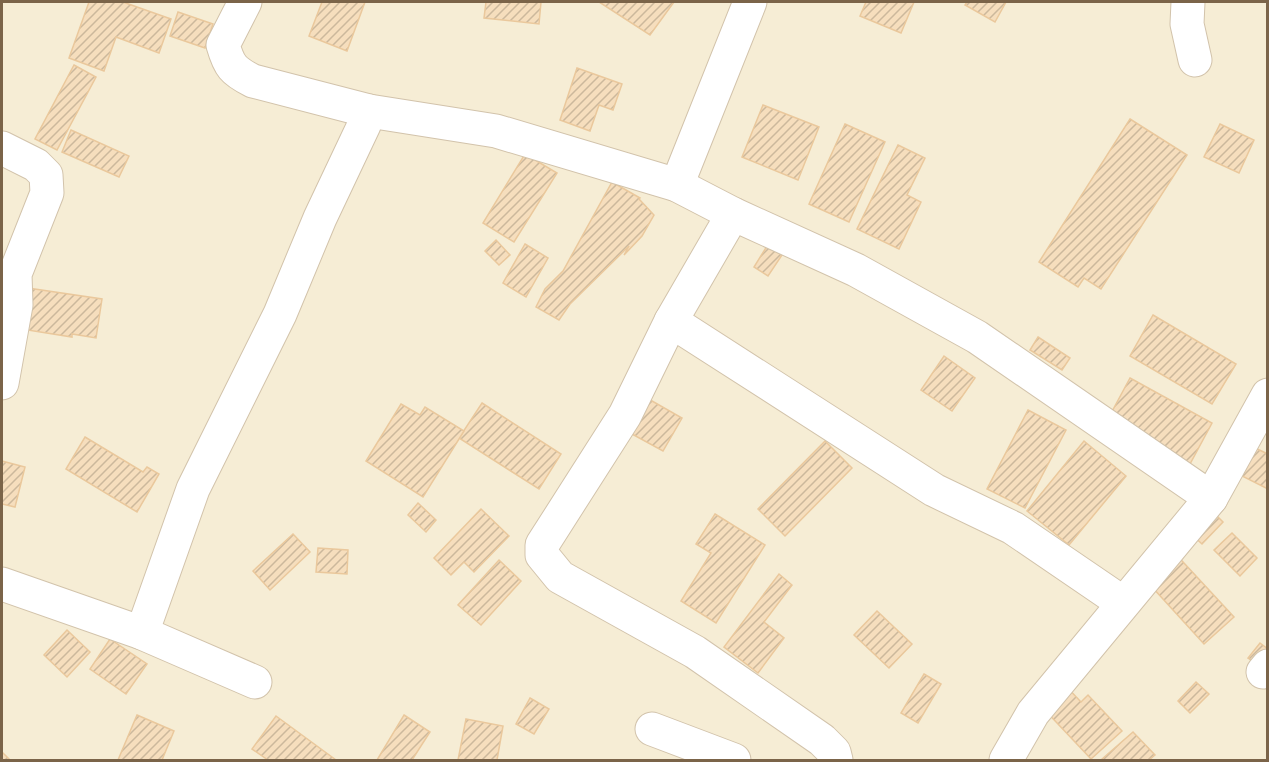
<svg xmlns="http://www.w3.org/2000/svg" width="1269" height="762" font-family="Cabin,sans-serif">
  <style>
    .residential { fill: #f6edd5 }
    .building { fill: url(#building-hatch); stroke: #eac89c; stroke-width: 1.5 }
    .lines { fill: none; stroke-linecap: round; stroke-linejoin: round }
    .minor-casing { stroke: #d2c3ab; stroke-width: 35 }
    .minor { stroke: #fff; stroke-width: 33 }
  </style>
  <defs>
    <pattern id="building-hatch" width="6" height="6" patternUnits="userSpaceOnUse" patternTransform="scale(1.5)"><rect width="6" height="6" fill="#f6debd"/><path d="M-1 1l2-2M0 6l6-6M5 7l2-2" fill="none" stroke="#ccb89c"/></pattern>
  </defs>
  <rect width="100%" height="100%" fill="#fef9e8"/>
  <!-- residential -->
  <rect class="residential" x="2" y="2" width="1265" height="758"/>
  <!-- building -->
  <g class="building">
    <path d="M89,2H123L171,19L159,53L116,37L104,71L69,58Z"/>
    <path d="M322,2H365L347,51L309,36Z"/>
    <path d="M486,2H541L539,24L484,18Z"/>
    <path d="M599,2H674L650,35Z"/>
    <path d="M866,2H914L901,33L860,16Z"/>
    <path d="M967,2H1006L995,22L965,5Z"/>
    <path d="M178,12L213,24L205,48L170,36Z"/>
    <path d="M74,65L96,77L57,150L35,139Z"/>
    <path d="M577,68L622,84L613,110L599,105L590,131L560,120Z"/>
    <path d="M763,105L819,127L798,180L742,157Z"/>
    <path d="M1130,119L1187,155L1101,289L1084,278L1078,287L1039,262Z"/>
    <path d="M845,124L885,142L849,222L809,204Z"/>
    <path d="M1220,124L1254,140L1239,173L1204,157Z"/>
    <path d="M71,130L129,156L119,177L62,152Z"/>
    <path d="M898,145L925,158L907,195L921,202L899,249L857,229Z"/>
    <path d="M525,154L557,173L514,242L483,223Z"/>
    <path d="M612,182L640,198L639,199L654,215L642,236L624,255L629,246L570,304L559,320L536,307L545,289L563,271Z"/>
    <path d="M496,240L510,255L499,265L485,251Z"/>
    <path d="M525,244L548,258L526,297L503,283Z"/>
    <path d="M767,246L782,255L768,276L754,267Z"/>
    <path d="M28,288L102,299L96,338L72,334V337L21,329Z"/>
    <path d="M1153,315L1236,364L1212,404L1130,356Z"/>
    <path d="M1038,337L1070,358L1062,370L1030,350Z"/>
    <path d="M944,356L975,378L952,411L921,390Z"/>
    <path d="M1130,378L1212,423L1190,464L1108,419Z"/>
    <path d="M638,393L682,418L663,451L619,427Z"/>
    <path d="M482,403L561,454L539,489L459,438Z"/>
    <path d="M401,404L420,415L425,407L464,431L423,497L366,461Z"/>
    <path d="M1028,410L1066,430L1025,508L987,489Z"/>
    <path d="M85,437L143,472L147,467L159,474L137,512L66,469Z"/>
    <path d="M825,441L852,468L785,536L758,509Z"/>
    <path d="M1084,441L1126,476L1069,545L1027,511Z"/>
    <path d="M1255,448L1268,454V489L1242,476Z"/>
    <path d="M2,461L25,467L15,507L2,504Z"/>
    <path d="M418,503L436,520L426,532L408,515Z"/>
    <path d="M481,509L509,536L474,572L464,562L451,575L434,558Z"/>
    <path d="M1210,509L1223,522L1202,544L1188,531Z"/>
    <path d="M715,514L765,545L716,623L681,601L711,553L696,544Z"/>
    <path d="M1232,533L1257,558L1240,576L1214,550Z"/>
    <path d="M293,534L310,552L270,590L253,571Z"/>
    <path d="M318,548L348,550L347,574L316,572Z"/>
    <path d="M1171,549L1234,617L1204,644L1142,576Z"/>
    <path d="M499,560L521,581L481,625L458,605Z"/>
    <path d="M779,574L792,585L764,622L784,638L758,673L724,647Z"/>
    <path d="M877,611L912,644L889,668L854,635Z"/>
    <path d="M67,630L90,652L67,677L44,655Z"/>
    <path d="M110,639L147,664L126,694L90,669Z"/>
    <path d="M1260,643L1268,649V657L1260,666L1248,658Z"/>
    <path d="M924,674L941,684L918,723L901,713Z"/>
    <path d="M1196,682L1209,694L1190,713L1178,701Z"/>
    <path d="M1064,684L1081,702L1088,695L1122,731L1091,759L1041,706Z"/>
    <path d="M530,698L549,709L534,734L516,724Z"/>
    <path d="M137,715L174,731L162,760H118Z"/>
    <path d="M404,715L430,732L412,760H377Z"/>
    <path d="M276,716L336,760H268L252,749Z"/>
    <path d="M466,719L503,726L497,760H458Z"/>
    <path d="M1133,732L1155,755L1149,760H1101Z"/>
    <path d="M2,752L10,760H2Z"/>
  </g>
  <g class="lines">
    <defs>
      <g id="minor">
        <path d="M245,2L223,45C229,66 233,71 253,81L369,111L496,131L677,185L733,214L856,270L977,337L1211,498"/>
        <path d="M1188,2L1187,24L1195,60"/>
        <path d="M2,148L36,165L46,175L47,193L15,274L16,305L2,383"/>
        <path d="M677,185L750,2"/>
        <path d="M733,214L671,321L625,415L542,545V555L560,577L695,652L822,740L834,752L836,760"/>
        <path d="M671,321L934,490L1013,528L1123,603"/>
        <path d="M2,584L142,633L255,682"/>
        <path d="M142,633L193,489L280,314L320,218L364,125L369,111"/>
        <path d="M1263,672L1268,666"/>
        <path d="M652,729L734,760"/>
        <path d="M1006,760L1033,713L1211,498L1268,395"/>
      </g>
    </defs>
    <!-- minor casing -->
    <use href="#minor" class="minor-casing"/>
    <!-- minor -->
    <use href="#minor" class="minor"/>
  </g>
  <!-- border -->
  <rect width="1269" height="762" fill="none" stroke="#7b6449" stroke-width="6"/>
</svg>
